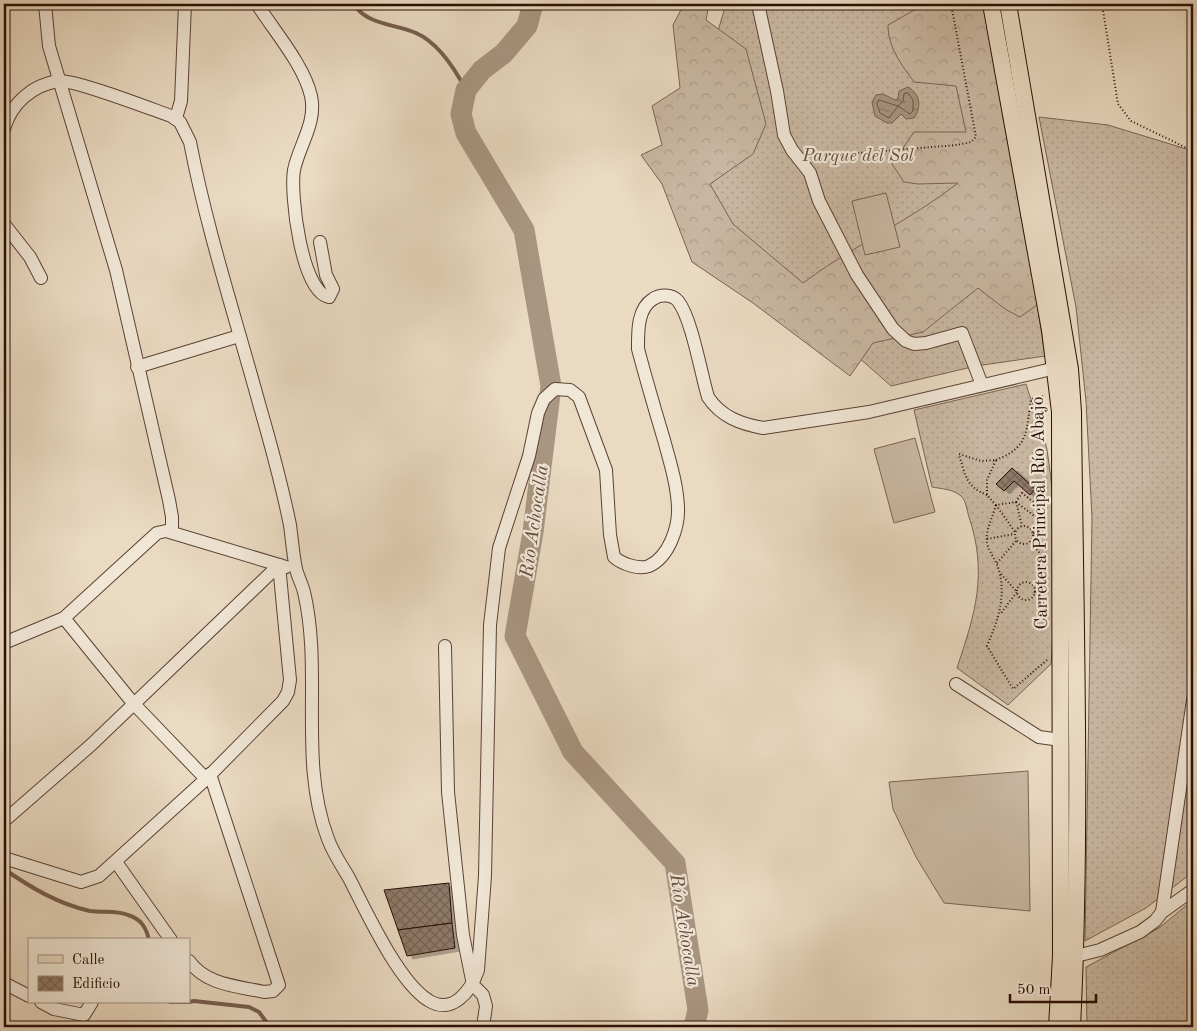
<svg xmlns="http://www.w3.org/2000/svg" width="1197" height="1031" font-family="'Old Standard TT',serif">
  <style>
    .grass { fill: url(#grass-dots); stroke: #7a6353 }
    .forest { fill: url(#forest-crowns); stroke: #7a6353 }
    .garden { fill: #c9b7a2; stroke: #7a6353 }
    .water { fill: url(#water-ripples); stroke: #765f4f }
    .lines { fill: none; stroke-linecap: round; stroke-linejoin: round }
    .shore { stroke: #6a5242; stroke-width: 1 }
    .stream { stroke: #765f4f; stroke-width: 4 }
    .river { stroke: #a99581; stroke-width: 21 }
    .building { fill: url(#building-cross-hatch); stroke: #2a0f04; filter: url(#shadow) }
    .minor-casing { stroke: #5a4234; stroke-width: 14 }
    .major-casing { stroke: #2a0f04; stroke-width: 18 }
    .path { stroke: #2a0f04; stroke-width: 2; stroke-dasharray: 1 2.5; stroke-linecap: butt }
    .minor { stroke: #f1e7d7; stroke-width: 12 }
    .major { stroke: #eadac2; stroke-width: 16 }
    .labels { text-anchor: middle; stroke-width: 4.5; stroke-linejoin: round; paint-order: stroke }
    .park-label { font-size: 18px; font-style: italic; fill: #624a3b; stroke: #f1e7d7 }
    .street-label { font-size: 18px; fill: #2a0f04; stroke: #f1e7d7 }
    .water-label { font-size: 19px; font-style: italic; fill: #634b3c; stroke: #f1e7d7 }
  </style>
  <defs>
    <pattern id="grass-dots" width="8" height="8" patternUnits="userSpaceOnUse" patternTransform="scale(1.25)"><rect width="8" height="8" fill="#c9b7a2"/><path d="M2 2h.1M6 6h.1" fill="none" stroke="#ad9c8a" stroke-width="1.8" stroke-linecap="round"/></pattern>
    <pattern id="forest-crowns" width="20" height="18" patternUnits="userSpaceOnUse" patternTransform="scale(1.25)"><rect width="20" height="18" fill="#c9b7a2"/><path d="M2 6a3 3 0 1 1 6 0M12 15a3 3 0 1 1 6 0" fill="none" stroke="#ad9c8a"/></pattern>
    <pattern id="water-ripples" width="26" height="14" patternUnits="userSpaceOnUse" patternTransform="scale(1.25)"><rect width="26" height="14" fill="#a99581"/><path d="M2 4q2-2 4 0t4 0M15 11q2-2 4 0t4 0" fill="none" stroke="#8a7867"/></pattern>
    <pattern id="building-cross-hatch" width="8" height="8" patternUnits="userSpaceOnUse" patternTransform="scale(1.25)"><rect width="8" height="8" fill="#8e7967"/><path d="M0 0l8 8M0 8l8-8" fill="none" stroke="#746253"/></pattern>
    <filter id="shadow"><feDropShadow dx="5.5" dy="3" stdDeviation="0" flood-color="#0004"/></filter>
  </defs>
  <rect width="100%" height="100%" fill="#eadac2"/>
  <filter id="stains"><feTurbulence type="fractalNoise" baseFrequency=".004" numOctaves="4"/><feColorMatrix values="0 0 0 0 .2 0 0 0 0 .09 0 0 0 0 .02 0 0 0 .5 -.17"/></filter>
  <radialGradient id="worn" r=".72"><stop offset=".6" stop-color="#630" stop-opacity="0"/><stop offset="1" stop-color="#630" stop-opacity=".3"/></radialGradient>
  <!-- grass -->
  <g class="grass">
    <path d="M726,4H983L1020,190L1045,356L976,366L891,386L662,184L715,41Z"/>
    <path d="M1039,117L1108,125L1193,151V872L1146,908L1085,941L1092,518L1086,401L1076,307Z"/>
    <path d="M1026,384C1032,405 1043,427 1047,450C1058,518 1056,595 1051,664L1008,705L957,668C975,614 988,574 969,517C967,511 966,500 961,496C953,489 942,489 932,487L914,410Z"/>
    <path d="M1193,900V1027H1087L1086,967L1159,928Z"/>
  </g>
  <!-- forest -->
  <path class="forest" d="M684,4H709L706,20L746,49L766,124L753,154L710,184L733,224L803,283C852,246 910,221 958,183L918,184L904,182L892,164L914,132H966L956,86L914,82C901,64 888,47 888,25L925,4H983L1020,190L1037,305L1020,317L1005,309L978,288L923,332L873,343L850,376L753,303L692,262L662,184L641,155L662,145L652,106L680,88L673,25Z"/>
  <!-- garden -->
  <g class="garden">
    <path d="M804,4H833V7L804,8Z"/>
    <path d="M886,193L900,247L865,255L852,201Z"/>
    <path d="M915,438L935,512L894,523L874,449Z"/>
    <path d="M1028,771L1030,911L944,903L916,857L893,809L889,782Z"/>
  </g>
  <!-- water -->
  <path class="water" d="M908,87C920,94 922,107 914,118L906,119L901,114L892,123H887L875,116L872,102L876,95L883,94L895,100L898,99L899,91Z"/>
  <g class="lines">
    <!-- shore -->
    <g class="shore">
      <path d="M908,93L913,100V111L910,114L898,106L903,101L904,94Z"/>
      <path d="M879,100L898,106L889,118L880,113L877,104Z"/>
    </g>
    <!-- stream -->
    <g class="stream">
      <path d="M354,4C366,25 396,24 416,33C439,43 455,69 466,90"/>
      <path d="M4,869C30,887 58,904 90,911C103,913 116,910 128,915C141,919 146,927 149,940"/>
      <path d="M170,1002H187"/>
      <path d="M189,1002L194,1001L249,1007L259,1012L270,1027"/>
    </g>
    <!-- river -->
    <path class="river" d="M533,4L527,26L504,53L482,70L466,90L461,114L466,133L524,230L551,386L533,532L515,636L573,752L675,863L698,1010L694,1027"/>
  </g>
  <!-- building -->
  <g class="building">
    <path d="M1012,468L1035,489L1030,495L1014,481L1004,491L996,484Z"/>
    <path d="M449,883L452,923L398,930L384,890Z"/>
    <path d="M452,923L455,948L407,956L398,930Z"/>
  </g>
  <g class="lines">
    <defs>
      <g id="minor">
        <path d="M45,4L49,46L116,270L169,500L172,517V532"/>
        <path d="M257,4C274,31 304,65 311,96C317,123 299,145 294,170C290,193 301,292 329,297L333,289L326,275L320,242"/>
        <path d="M758,4L777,91L784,135L792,150L810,173L819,201L857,275L893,329L906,341L914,344L926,343L962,333L982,385"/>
        <path d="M176,118L181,101L185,4"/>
        <path d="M4,129C11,104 32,85 58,81C74,79 151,109 171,116L180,122L190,142C207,231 236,319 260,407C271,445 282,486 290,525C292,540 293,554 296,569C298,577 302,584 304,592C323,672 298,761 328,839C333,853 342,866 349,878C366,911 398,981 428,1000C452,1016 471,991 478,970L485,876L490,625L499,548L529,456L538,413L544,399L555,389L570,390L579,397L606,470L610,535L614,557C622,564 639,570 649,566C669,557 679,527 678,507C677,484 670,462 664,440C655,410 646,379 638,349C638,332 637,309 653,299C660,294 672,294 678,301C692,319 701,374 708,397C721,417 741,424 763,428L869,412L1056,368"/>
        <path d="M4,224L30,257L41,278"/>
        <path d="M137,367L239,336"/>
        <path d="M64,618L133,703L206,779"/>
        <path d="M4,643L64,618L157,533L166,531L286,567"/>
        <path d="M445,646L448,792L463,935L473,985L483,995L486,1006L483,1027"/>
        <path d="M956,684L1039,737L1061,740"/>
        <path d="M4,821L91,745L279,565"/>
        <path d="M4,858L81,882L99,876L206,779L283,701L288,692L290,680L279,565"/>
        <path d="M116,862L171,940"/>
        <path d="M1162,912L1193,700"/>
        <path d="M1076,956L1100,950L1140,932L1155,921L1162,912L1193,890"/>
        <path d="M189,961C206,985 237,986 264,992L273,991L279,985L210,774"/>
        <path d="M4,983L29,996"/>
        <path d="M41,1002L54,1009L84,1015L92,1002"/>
      </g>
      <g id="major">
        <path d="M991,4L1050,330L1060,412L1061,956L1057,1027"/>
        <path d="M1008,4L1070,369L1073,412C1075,617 1082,823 1072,1027"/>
      </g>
    </defs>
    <!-- minor casing -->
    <use href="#minor" class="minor-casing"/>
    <!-- major casing -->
    <use href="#major" class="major-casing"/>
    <!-- path -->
    <g class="path">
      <path d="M1102,4L1118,104L1131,121L1193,151"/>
      <path d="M813,159L821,156L957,145L971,142L976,137L951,4"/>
      <path d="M996,460C1030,447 1026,430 1031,399L1044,396"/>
      <path d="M987,495C966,487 965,475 959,454L981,461L996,460L987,480V495L996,505L1016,502L1022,493L1046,512"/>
      <path d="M1016,502L1046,525"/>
      <path d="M1016,502L1022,526"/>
      <path d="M996,505C993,517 985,530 987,543C989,552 995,559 998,567C1007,596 998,620 987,646L1013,689L1047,660"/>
      <path d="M996,505L1015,532"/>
      <circle cx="1024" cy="535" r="9"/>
      <path d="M1033,533L1046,528"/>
      <path d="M987,539L1014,534"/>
      <path d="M1030,541L1046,561"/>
      <path d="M997,563L1017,540"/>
      <path d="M1045,573L1035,592L1046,607"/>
      <path d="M1001,574L1017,592L1001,613"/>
      <circle cx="1026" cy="591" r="9"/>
    </g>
    <!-- minor -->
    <use href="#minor" class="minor"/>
    <!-- major -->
    <use href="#major" class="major"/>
  </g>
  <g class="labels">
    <!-- park labels -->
    <g class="park-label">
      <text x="858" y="161">Parque del Sol</text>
    </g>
    <!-- street labels -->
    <g class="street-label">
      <text transform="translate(1039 513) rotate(-91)" y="6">Carretera Principal Río Abajo</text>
    </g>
    <!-- water labels -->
    <g class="water-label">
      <text transform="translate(533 521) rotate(-82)" y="7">Río Achocalla</text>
      <text transform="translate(686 930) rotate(81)" y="7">Río Achocalla</text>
    </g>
  </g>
  <!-- margin -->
  <rect width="1197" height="1031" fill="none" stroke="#eadac2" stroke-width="20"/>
  <rect x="5" y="5" width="1187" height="1021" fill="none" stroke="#2a0f04" stroke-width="2.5"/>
  <rect x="10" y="10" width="1177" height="1011" fill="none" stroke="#2a0f04"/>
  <!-- legend -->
  <rect x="28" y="938" width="162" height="65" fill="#f1e7d7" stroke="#a19183"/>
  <rect x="38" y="955" width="25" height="8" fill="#eadac2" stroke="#a19183"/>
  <text x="72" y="964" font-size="15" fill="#2a0f04">Calle</text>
  <rect x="38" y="976" width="25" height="15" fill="url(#building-cross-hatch)" stroke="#a19183"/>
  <text x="72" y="988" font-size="15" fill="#2a0f04">Edificio</text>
  <!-- scale -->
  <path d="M1010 994v8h86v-8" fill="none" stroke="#2a0f04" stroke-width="2.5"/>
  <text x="1017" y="994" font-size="15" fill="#2a0f04" stroke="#f1e7d7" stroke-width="4" paint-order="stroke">50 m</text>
  <rect width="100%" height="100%" filter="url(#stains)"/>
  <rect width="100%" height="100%" fill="url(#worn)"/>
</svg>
